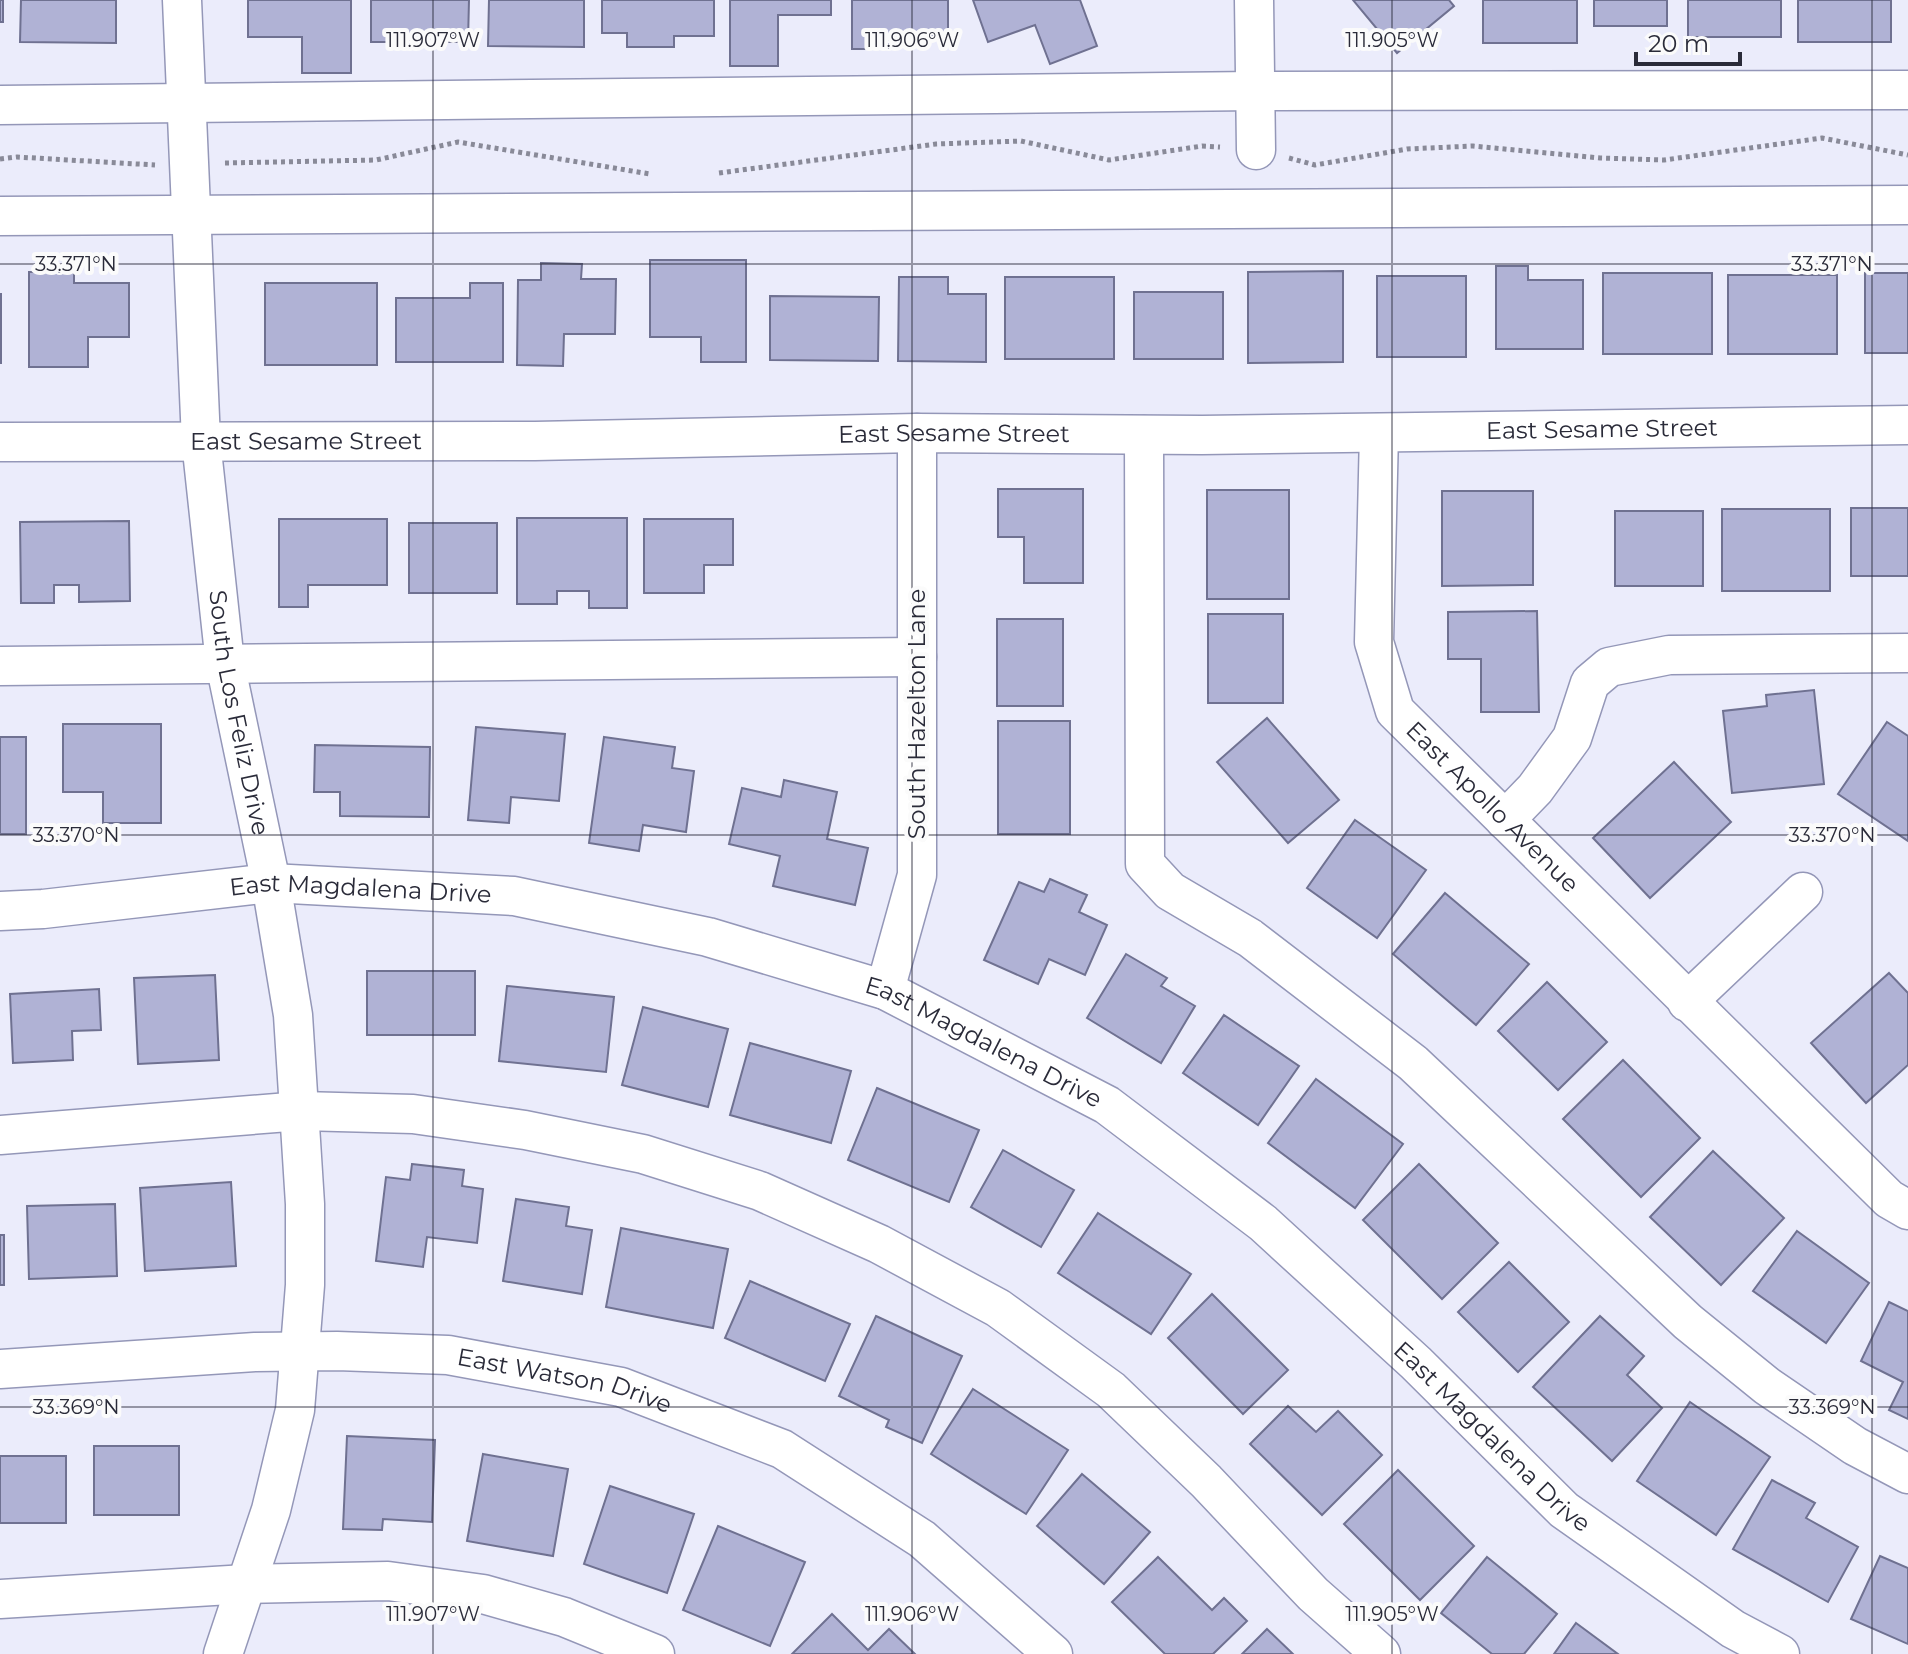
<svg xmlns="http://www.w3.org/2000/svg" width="1908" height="1654" font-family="Montserrat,sans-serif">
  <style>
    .building { fill: #b0b2d5; stroke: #6f7191; stroke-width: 2 }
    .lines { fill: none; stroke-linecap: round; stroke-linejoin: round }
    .minor-casing { stroke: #9497b8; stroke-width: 41 }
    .path { stroke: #898a98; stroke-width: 5; stroke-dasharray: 4 4; stroke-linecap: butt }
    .minor { stroke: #fff; stroke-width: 38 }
    .ticks { fill: none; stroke: #2a2b39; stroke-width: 2; stroke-opacity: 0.45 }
    .labels { text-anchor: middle; stroke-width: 8; stroke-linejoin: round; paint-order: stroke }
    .street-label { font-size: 24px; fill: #2a2b39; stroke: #fbfbfb }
    .ticks-label { font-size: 20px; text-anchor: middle; fill: #2a2b39; stroke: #fbfbfb; stroke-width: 8; stroke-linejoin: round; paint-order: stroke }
  </style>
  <rect width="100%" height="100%" fill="#ebecfb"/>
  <!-- building -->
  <g class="building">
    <rect x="0" y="0" width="3" height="22"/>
    <path d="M21,0H116V43L20,42Z"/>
    <path d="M248,0H351V73H302V37H248Z"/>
    <path d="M371,0H469L468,42H371Z"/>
    <path d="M489,0H584V47L488,46Z"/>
    <path d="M602,0H714V36H674V47H627V33H602Z"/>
    <path d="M730,0H831V15H778V66H730Z"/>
    <path d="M852,0H948V37H898V49H852Z"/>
    <path d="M973,0H1080L1097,46L1050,64L1035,25L988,42Z"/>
    <path d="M1353,0H1449L1454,6L1397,53Z"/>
    <rect x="1483" y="0" width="94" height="43"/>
    <rect x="1594" y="0" width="73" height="26"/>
    <rect x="1688" y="0" width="93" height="37"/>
    <rect x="1798" y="0" width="93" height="42"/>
    <path d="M650,260H746V362H701V337H650Z"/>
    <path d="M541,263L582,264L581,279H616L615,334H564L563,366L517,365L518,280H541Z"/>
    <path d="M1496,266H1528V280H1583V349H1496Z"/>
    <path d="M1343,271V362L1248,363V272Z"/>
    <path d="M29,272H74V283H129V337H88V367H29Z"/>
    <rect x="1603" y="273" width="109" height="81"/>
    <rect x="1865" y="273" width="43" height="80"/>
    <rect x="1728" y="275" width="109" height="79"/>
    <rect x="1377" y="276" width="89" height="81"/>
    <path d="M899,277H948V294H986V362L898,361Z"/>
    <rect x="1005" y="277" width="109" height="82"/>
    <rect x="265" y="283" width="112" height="82"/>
    <path d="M470,283H503V362H396V298H470Z"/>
    <rect x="1134" y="292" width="89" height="67"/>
    <rect x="0" y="294" width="1" height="69"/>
    <path d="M770,296L879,297L878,361L770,360Z"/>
    <path d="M998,489H1083V583H1024V537H998Z"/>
    <rect x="1207" y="490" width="82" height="109"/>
    <path d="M1442,491H1533V585L1442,586Z"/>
    <rect x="1851" y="508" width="57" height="68"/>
    <rect x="1722" y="509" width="108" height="82"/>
    <rect x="1615" y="511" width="88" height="75"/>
    <path d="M517,518H627V608H589V591H557V604H517Z"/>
    <path d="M279,519H387V585H308V607H279Z"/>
    <path d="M644,519H733V565H704V593H644Z"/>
    <path d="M129,521L130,601L79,602V585H54V603H21L20,522Z"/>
    <rect x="409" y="523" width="88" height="70"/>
    <path d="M1537,611L1539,712H1481V659H1448V612Z"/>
    <rect x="1208" y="614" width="75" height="89"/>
    <rect x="997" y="619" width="66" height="87"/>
    <path d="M1814,690L1824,784L1732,793L1723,711L1767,706L1766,695Z"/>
    <path d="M1267,718L1339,800L1288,843L1217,762Z"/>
    <rect x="998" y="721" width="72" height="113"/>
    <path d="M1887,722L1908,736V841L1838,794Z"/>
    <path d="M63,724H161V823H103V792H63Z"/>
    <path d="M476,727L565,734L559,801L511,797L509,823L468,820Z"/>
    <rect x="0" y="737" width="26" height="97"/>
    <path d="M604,737L675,747L672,768L694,771L686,832L643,825L639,851L589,843Z"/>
    <path d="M315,745L430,747L429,817L340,816V792H314Z"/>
    <path d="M1674,762L1731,822L1650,898L1593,838Z"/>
    <path d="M784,780L837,792L827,839L868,848L855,905L773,886L780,856L729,844L742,788L781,797Z"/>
    <path d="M1355,820L1426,870L1377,938L1307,888Z"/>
    <path d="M1050,879L1087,895L1079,912L1107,925L1085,975L1049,959L1038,984L984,960L1019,882L1044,892Z"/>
    <path d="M1445,893L1529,964L1476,1025L1393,954Z"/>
    <path d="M1126,954L1167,978L1161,986L1195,1006L1161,1063L1087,1018Z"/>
    <rect x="367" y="971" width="108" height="64"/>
    <path d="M1889,973L1908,993V1065L1866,1103L1811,1043Z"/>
    <path d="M215,975L219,1060L138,1064L134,978Z"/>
    <path d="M1547,982L1607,1042L1558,1090L1498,1031Z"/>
    <path d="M507,986L614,997L606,1072L499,1061Z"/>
    <path d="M99,989L101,1030L72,1031L73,1060L13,1063L10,994Z"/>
    <path d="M643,1007L728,1029L708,1107L622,1085Z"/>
    <path d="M1224,1015L1299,1066L1258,1125L1183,1073Z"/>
    <path d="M750,1043L851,1071L831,1143L730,1115Z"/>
    <path d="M1623,1060L1700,1138L1641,1197L1563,1119Z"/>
    <path d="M1316,1079L1403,1144L1355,1208L1268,1143Z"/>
    <path d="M877,1088L979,1130L949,1202L848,1160Z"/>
    <path d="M1003,1150L1074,1190L1041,1247L971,1207Z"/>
    <path d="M1713,1151L1784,1218L1721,1285L1650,1217Z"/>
    <path d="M412,1164L464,1170L462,1186L483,1189L477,1243L427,1237L423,1267L376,1261L386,1177L410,1180Z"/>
    <path d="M1419,1164L1498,1243L1442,1299L1363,1220Z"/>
    <path d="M231,1182L236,1266L145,1271L140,1188Z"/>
    <path d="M516,1199L569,1207L566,1226L592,1230L582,1294L503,1281Z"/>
    <path d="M115,1204L117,1276L29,1279L27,1206Z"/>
    <path d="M1098,1213L1191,1274L1151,1334L1058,1273Z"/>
    <path d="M621,1228L728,1249L713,1328L606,1307Z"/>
    <path d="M1797,1231L1869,1283L1826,1343L1753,1291Z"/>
    <rect x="0" y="1235" width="4" height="50"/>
    <path d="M1509,1262L1569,1322L1518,1372L1458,1312Z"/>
    <path d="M750,1281L850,1324L825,1381L725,1338Z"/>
    <path d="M1212,1294L1288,1370L1243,1414L1168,1338Z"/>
    <path d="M1889,1302L1908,1311V1419L1889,1410L1903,1382L1861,1361Z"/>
    <path d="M876,1316L962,1356L922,1443L886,1427L889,1420L839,1396Z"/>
    <path d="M1600,1316L1644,1356L1627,1375L1662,1408L1612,1461L1533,1387Z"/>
    <path d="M973,1389L1068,1450L1026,1514L931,1454Z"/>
    <path d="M1690,1402L1770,1457L1716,1535L1637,1481Z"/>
    <path d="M1288,1406L1316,1432L1338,1411L1382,1455L1322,1515L1250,1444Z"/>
    <path d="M347,1436L435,1440L432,1522L383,1519L382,1530L343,1529Z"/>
    <rect x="94" y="1446" width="85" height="69"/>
    <path d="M483,1454L568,1469L553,1556L467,1541Z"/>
    <rect x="0" y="1456" width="66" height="67"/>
    <path d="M1398,1470L1474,1546L1420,1600L1344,1524Z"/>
    <path d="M1082,1474L1150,1532L1104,1584L1037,1526Z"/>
    <path d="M1772,1480L1815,1503L1806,1518L1858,1547L1828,1602L1733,1549Z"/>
    <path d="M610,1486L694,1514L667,1593L584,1564Z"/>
    <path d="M718,1526L805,1562L770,1646L683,1610Z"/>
    <path d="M1880,1556L1908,1568V1644L1851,1619Z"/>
    <path d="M1158,1557L1212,1610L1224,1598L1247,1621L1213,1654H1165L1112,1602Z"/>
    <path d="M1487,1557L1557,1614L1524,1654H1492L1441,1613Z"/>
    <path d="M832,1614L868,1650L889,1629L915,1654H792Z"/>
    <path d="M1576,1623L1618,1654H1554Z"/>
    <path d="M1267,1629L1293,1654H1242Z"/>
  </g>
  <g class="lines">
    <defs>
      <g id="minor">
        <path id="s1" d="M182,0L201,441L225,663L271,883L293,1015L305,1204V1285L295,1410L271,1510L223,1654"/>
        <path d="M1254,0L1256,150"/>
        <path d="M0,105L1254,91L1908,90"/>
        <path d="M0,216L1908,205"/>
        <path id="s2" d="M1379,433L1374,642L1395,711L1889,1199L1908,1210"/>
        <path d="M1144,435L1145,864L1170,891L1250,938L1413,1063L1688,1322L1767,1386L1855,1446L1908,1474"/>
        <path id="s3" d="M0,442L535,441L917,433L1202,435L1908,425"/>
        <path d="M0,666L917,657"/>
        <path d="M1505,820L1535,789L1572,738L1590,683L1609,667L1669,655L1908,653"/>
        <path id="s4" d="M0,911L43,909L271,883L514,896L708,937L885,990L1107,1105L1263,1223L1416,1363L1564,1510L1733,1629L1780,1654"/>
        <path d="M885,990L917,875V433"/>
        <path d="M1687,1002L1803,892"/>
        <path d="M0,1135L301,1111L413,1114L525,1130L643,1154L760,1191L879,1244L998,1308L1111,1390L1206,1481L1313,1594L1381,1654"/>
        <path id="s5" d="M0,1369L255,1352L337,1351L448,1355L621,1387L782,1449L922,1539L1053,1654"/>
        <path d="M0,1599L246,1584L388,1581L483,1594L564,1617L655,1654"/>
      </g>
    </defs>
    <!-- minor casing -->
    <use href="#minor" class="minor-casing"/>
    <!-- path -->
    <g class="path">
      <path d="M1289,158L1315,165L1407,149L1473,146L1600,158L1664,160L1822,138L1908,155"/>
      <path d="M0,159L17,157L155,165"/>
      <path d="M225,163L376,160L458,142L650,174"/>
      <path d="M719,173L936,144L1021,141L1109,160L1202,146L1220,147"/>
    </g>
    <!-- minor -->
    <use href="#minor" class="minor"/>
  </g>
  <!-- ticks -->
  <path class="ticks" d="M433,0V1654M912,0V1654M1392,0V1654M1872,0V1654M0,264H1908M0,835H1908M0,1407H1908"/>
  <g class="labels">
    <!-- street labels -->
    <g class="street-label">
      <text dy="8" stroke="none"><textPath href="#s3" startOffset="1602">East Sesame Street</textPath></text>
      <text dy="8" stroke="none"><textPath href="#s3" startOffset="954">East Sesame Street</textPath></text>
      <text dy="8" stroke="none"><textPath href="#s3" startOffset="306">East Sesame Street</textPath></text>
      <text dy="8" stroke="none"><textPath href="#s1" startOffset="716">South Los Feliz Drive</textPath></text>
      <text transform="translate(917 714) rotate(-90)" y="8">South Hazelton Lane</text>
      <text dy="8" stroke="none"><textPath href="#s2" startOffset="418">East Apollo Avenue</textPath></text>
      <text dy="8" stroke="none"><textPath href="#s4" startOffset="362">East Magdalena Drive</textPath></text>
      <text dy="8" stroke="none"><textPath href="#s4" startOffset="1010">East Magdalena Drive</textPath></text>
      <text dy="8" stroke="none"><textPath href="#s5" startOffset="568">East Watson Drive</textPath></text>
      <text dy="8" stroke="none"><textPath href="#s4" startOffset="1658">East Magdalena Drive</textPath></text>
    </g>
  </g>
  <g class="ticks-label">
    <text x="433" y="47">111.907°W</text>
    <text x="912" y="47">111.906°W</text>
    <text x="1392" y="47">111.905°W</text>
    <text x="76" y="271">33.371°N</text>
    <text x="1832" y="271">33.371°N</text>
    <text x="76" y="842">33.370°N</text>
    <text x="1832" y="842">33.370°N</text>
    <text x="76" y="1414">33.369°N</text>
    <text x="1832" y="1414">33.369°N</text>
    <text x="433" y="1621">111.907°W</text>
    <text x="912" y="1621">111.906°W</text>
    <text x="1392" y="1621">111.905°W</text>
  </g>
  <!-- scale -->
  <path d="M1636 52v12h104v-12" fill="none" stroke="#2a2b39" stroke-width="4"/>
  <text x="1648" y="52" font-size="24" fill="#2a2b39" stroke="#fbfbfb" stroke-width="6" paint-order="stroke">20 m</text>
</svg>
